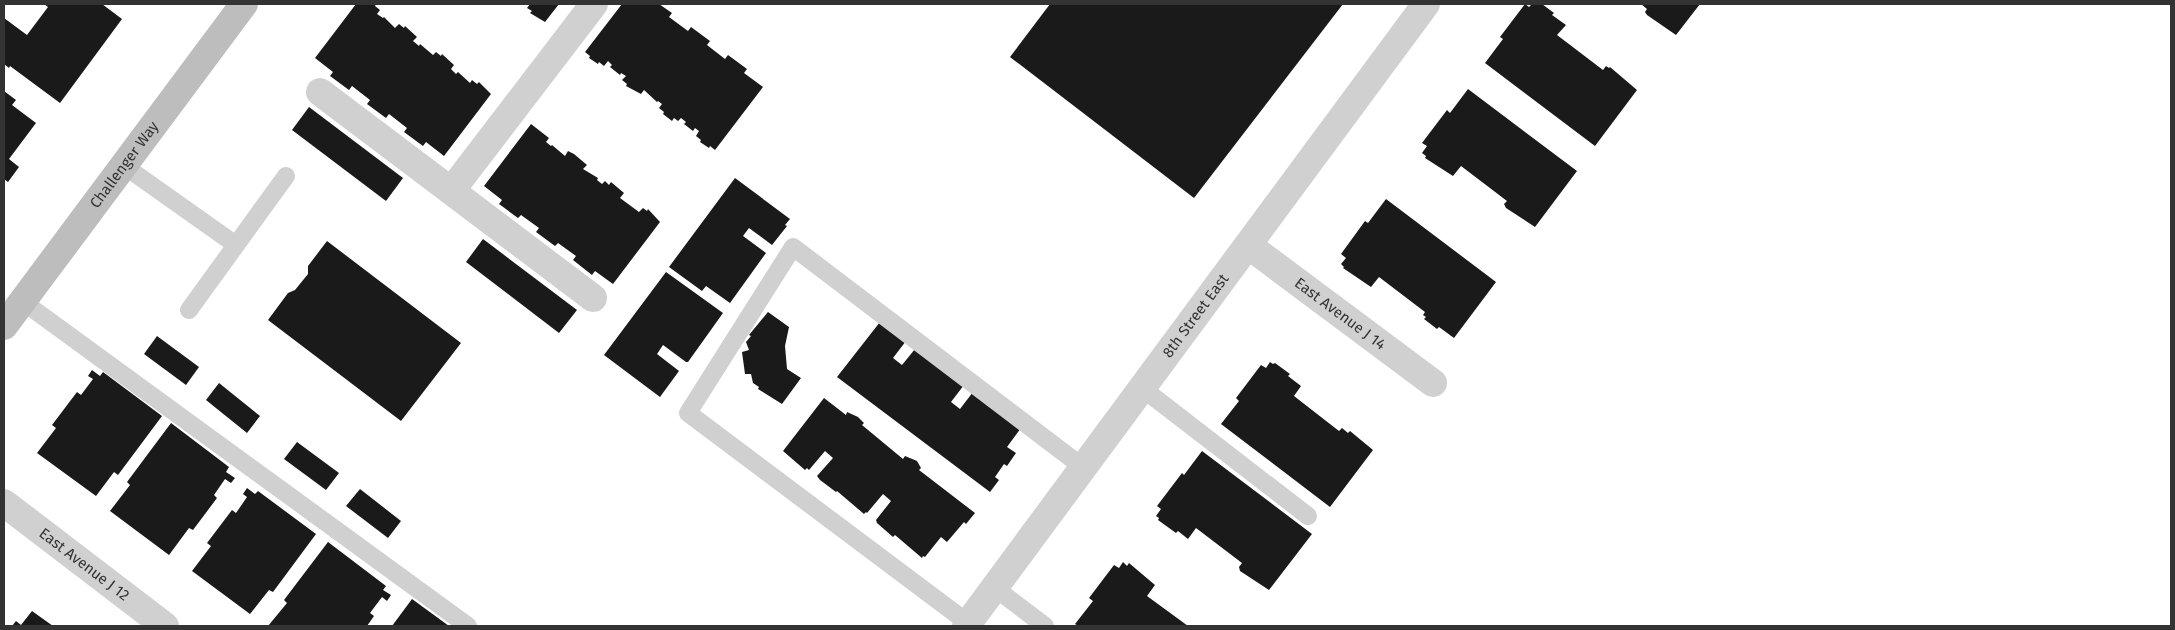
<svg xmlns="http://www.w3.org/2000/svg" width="2175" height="630" font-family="'Fira Sans',sans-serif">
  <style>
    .building { fill: #1a1a1a }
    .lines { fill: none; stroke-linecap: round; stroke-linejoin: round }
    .service { stroke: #d0d0d0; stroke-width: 18 }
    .minor { stroke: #d0d0d0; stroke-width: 28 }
    .secondary { stroke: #bdbdbd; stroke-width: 28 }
    .labels { text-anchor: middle; stroke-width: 5; stroke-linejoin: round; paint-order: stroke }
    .street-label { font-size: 15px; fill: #333; stroke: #fff }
  </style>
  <rect width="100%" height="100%" fill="#fff"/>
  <!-- building -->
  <g class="building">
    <path d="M44,4H102L122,19L60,103L10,66L9,68L4,64V18L27,35L48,7Z"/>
    <path d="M356,4H376L375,6L380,10L377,14L383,18L384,17L395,28L399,24L404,28L405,26L417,37L413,41L419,46L420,44L433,55L436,52L441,56L442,54L454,65L451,69L456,74L458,72L470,83L472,80L477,84L479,82L491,94L444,156L426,142L423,146L404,132L407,128L389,114L386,118L367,104L370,100L352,86L349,90L330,76L333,72L315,58Z"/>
    <path d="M530,4H559L545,22L530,13L532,11L527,8Z"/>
    <path d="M622,4H659L672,13L669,17L688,31L691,27L710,41L707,45L725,59L728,55L747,69L744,73L763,87L715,150L710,146L709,148L700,142L701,140L696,136L699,131L695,128L693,131L684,124L686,122L681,118L678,121L674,118L672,121L663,114L664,112L659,108L662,104L658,101L657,102L644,90L641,94L626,86L627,84L622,80L626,76L621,73L620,75L610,67L612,65L608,61L604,66L599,62L598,64L589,58L590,56L585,52Z"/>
    <path d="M1050,4H1343L1194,198L1010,57Z"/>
    <path d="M1525,4L1529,7L1532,4H1542L1554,13L1552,15L1566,25L1557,35L1603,70L1606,66L1609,68L1610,67L1637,90L1595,146L1485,63L1503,39L1500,37Z"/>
    <path d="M1641,4H1700L1676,35L1647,15L1645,12L1647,9Z"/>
    <path d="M1468,89L1577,171L1535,227L1506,208L1504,204L1507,201L1461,166L1453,176L1425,158L1426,156L1422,153L1427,146L1422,143L1447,110L1450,113Z"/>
    <path d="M4,91L16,100L12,105L36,123L9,159L19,167L8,182L4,179Z"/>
    <path d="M309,107L403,178L386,201L292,130Z"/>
    <path d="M531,124L549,138L546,142L551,146L552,145L565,156L568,151L574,154L587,165L583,169L598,178L597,180L602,184L605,181L609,185L611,182L624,193L620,198L639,212L643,208L647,211L648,209L660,222L613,284L595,271L592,275L573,260L576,256L558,243L555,246L536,232L539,228L521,215L518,218L499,204L502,200L484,186Z"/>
    <path d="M735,178L790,219L785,225L787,226L772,245L749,228L743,236L766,253L730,303L706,286L702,291L669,267Z"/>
    <path d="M1386,199L1496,282L1454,338L1439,327L1437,329L1424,319L1426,317L1423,315L1425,312L1379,277L1371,287L1343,268L1344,267L1341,264L1346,258L1341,254L1365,221L1368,223Z"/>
    <path d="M483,239L577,310L559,333L466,262Z"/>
    <path d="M327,241L461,343L401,421L268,320L288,293L295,290L308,274V266Z"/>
    <path d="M666,272L723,313L688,362H686L663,345L657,354L679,371L660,397L604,355Z"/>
    <path d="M768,312L789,327L785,346L787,369L801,378L782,404L758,389L759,387L753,383L751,374H745L742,352L749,350L746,342L751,336L749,335Z"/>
    <path d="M880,322L906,341L893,358L902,365L915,349L964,385L951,402L960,409L973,392L1021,428L1007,447L1016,453L1007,466L1004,464L995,477L999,480L990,492L837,377Z"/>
    <path d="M157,336L199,367L186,385L144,354Z"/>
    <path d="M1270,362L1273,364L1275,363L1290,374L1288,376L1301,386L1294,396L1339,431L1342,428L1348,433L1350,431L1373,450L1330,507L1221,424L1239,401L1236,398L1261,365L1266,368Z"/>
    <path d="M92,370L100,376L103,372L162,416L118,475L114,472L96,496L37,453L56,428L52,425L77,392L81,395L93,379L88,376Z"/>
    <path d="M219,383L260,416L247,433L206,400Z"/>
    <path d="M824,398L846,415L847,412L858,417L864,423L862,425L903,459L905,456L917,461L921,468L919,470L975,513L966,524L964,522L947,542L941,537L925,557L923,556L922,558L895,535L893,537L877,523L876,520L891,501L883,494L867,513L866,512L864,514L837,491L836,492L820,480L817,476L833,458L825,451L809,470L807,468L805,470L783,451Z"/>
    <path d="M171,423L229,467L226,472L235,478L231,483L225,479L214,495L217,498L193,530L189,528L169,555L110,511L130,485L127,482Z"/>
    <path d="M297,442L339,473L326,490L284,459Z"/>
    <path d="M1202,451L1312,534L1269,590L1240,571L1239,567L1242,563L1196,528L1188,539L1178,531L1176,533L1158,520L1159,518L1156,516L1161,509L1157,506L1182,473L1184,475Z"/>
    <path d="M247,488L255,494L258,491L316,534L273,592L269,590L250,614L192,571L211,546L207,543L232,510L236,513L247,497L243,494Z"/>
    <path d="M360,489L401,521L388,538L346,506Z"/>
    <path d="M328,542L386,586L383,590L391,595L387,601L382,597L370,613L374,616L367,626H268L287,603L284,600Z"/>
    <path d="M1123,562L1127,566L1129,563L1155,585L1147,596L1188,626H1078L1075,624L1093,601L1089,598L1114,565L1119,568Z"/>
    <path d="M412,599L449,626H392Z"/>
    <path d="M32,611L53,626H12L16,621L21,625Z"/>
  </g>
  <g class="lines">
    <!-- service -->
    <g class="service">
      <path d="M123,165L236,245L189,310"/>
      <path d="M236,245L286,176"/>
      <path d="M22,301L468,626"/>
      <path d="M1142,388L1308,516"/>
      <path d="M995,588L1045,626"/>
      <path d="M968,623L688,413L793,247L1084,468"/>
    </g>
    <!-- minor -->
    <g class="minor">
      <path d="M320,92L593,298"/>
      <path d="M451,191L594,4"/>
      <path id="s1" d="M1248,245L1433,383"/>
      <path id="s2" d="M4,503L165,626"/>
      <path id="s3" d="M966,626L1426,4"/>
    </g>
    <!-- secondary -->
    <path class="secondary" id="s4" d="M4,326L244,4"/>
  </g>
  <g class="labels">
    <!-- street labels -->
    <g class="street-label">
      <text dy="5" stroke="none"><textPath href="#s4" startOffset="201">Challenger Way</textPath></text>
      <text dy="5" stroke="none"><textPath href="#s1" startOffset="115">East Avenue J 14</textPath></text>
      <text dy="5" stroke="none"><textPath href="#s3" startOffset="386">8th Street East</textPath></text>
      <text dy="5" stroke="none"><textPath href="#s2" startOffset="101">East Avenue J 12</textPath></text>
    </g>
  </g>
  <!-- border -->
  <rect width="2175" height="630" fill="none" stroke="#333333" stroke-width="10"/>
</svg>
